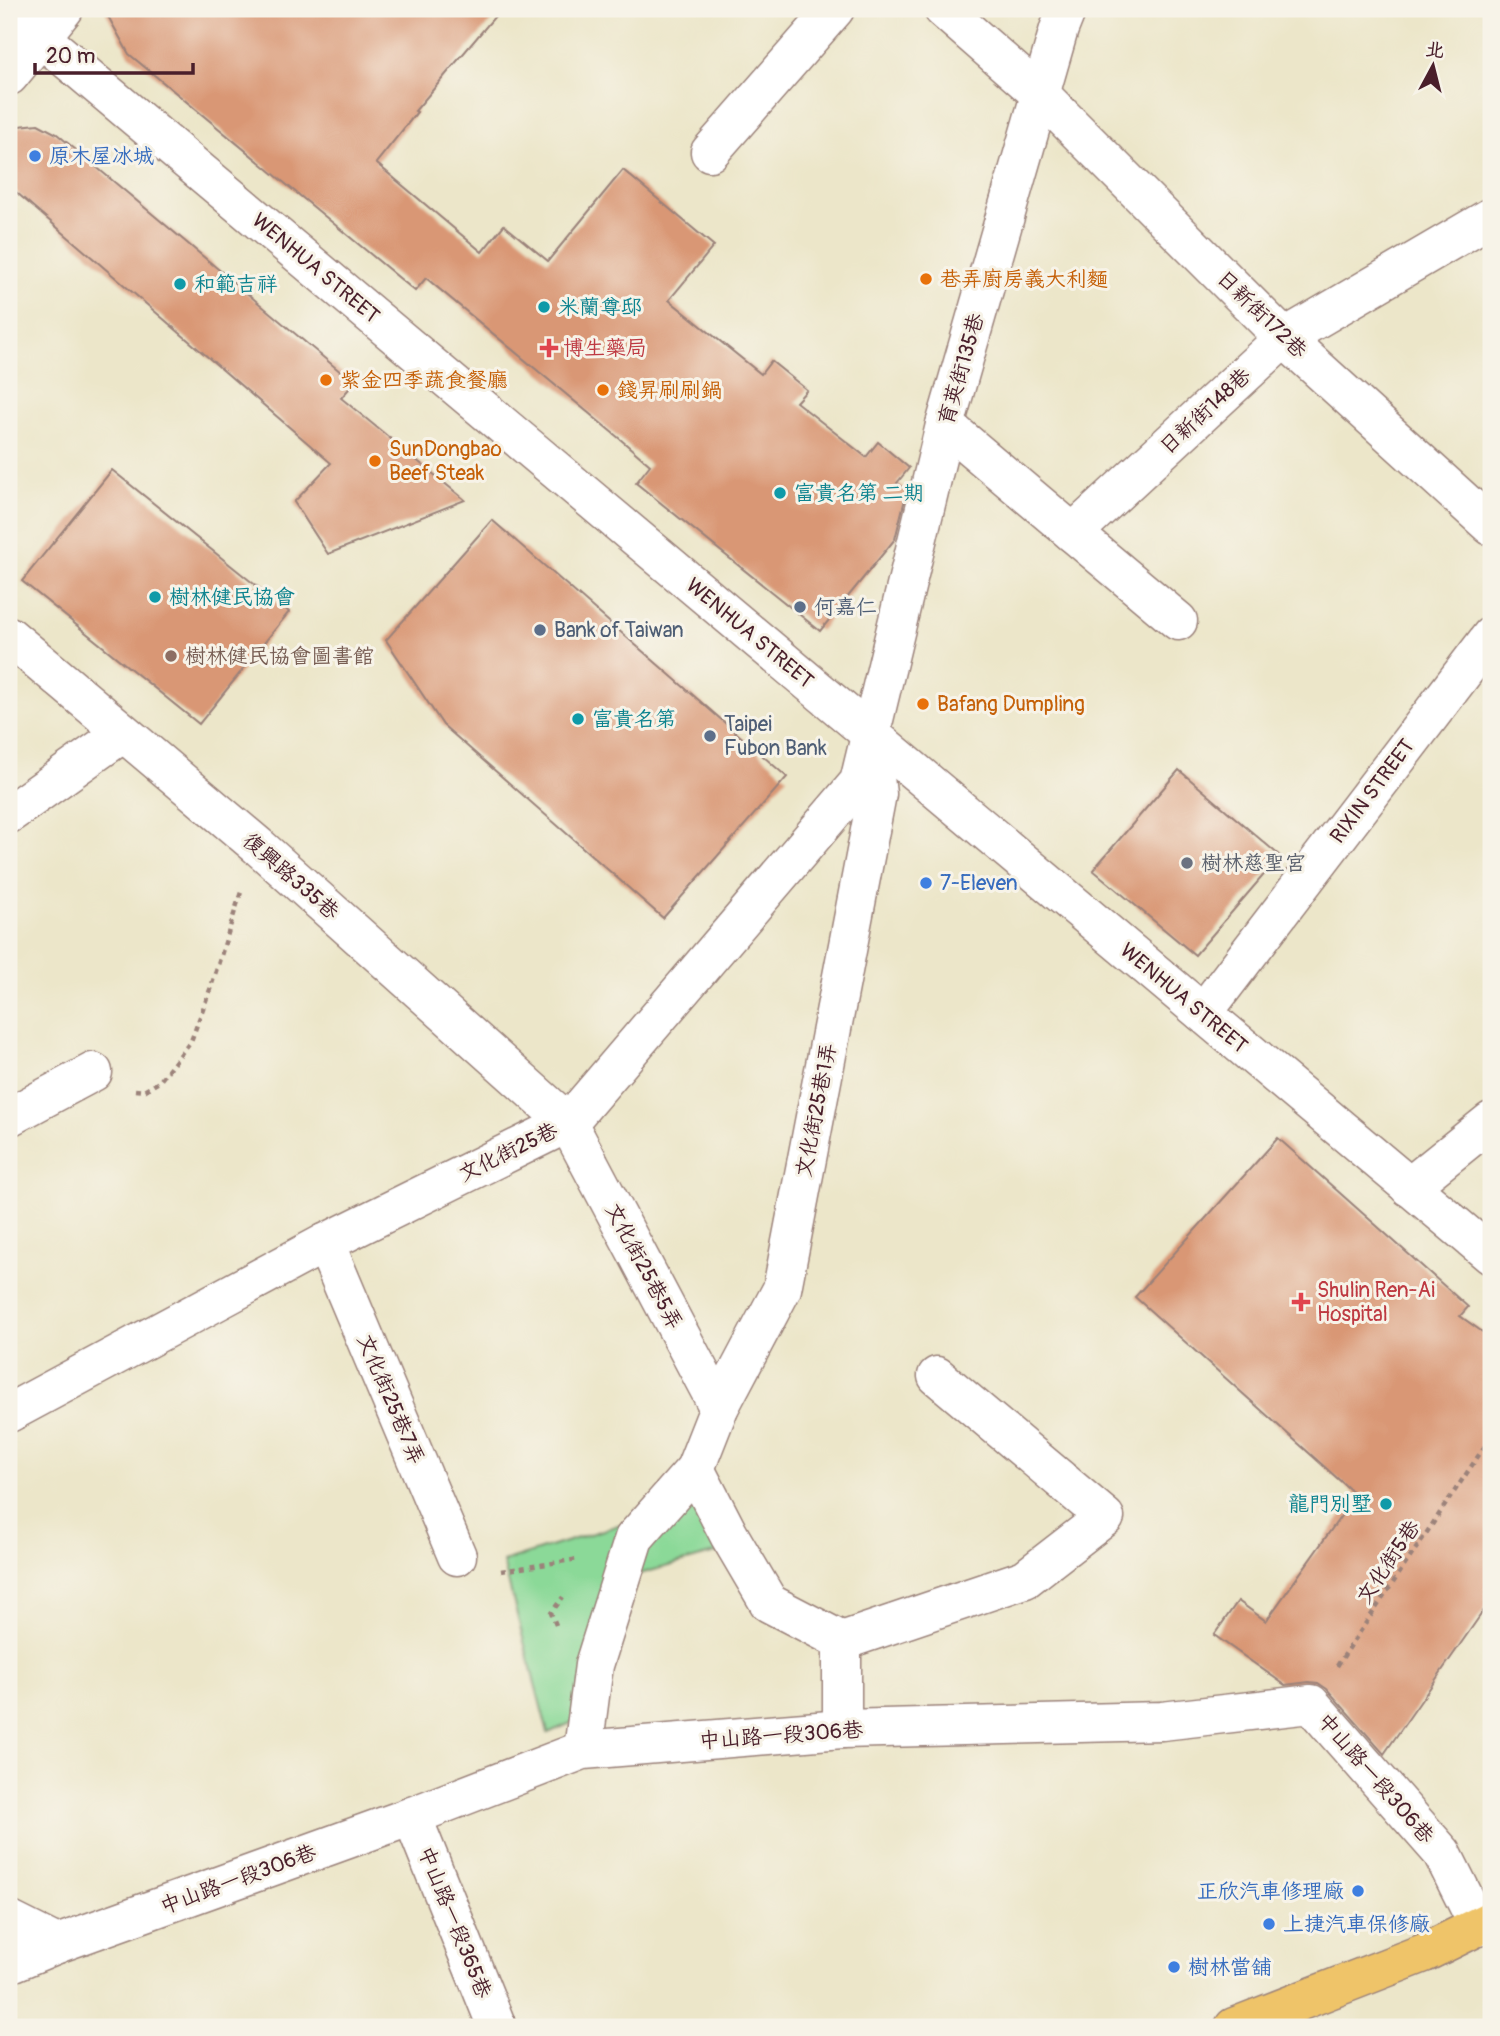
<svg xmlns="http://www.w3.org/2000/svg" width="1500" height="2036" font-family="Pangolin,'LXGW WenKai TC',sans-serif">
  <style>
    .green { fill: #8bd998; stroke: #6a7c62; stroke-width: 2 }
    .building { fill: #d99775 }
    .lines { fill: none; stroke-linecap: round; stroke-linejoin: round }
    .minor-casing { stroke: #9b827a; stroke-width: 41 }
    .major-casing { stroke: #9b827a; stroke-width: 41 }
    .path { stroke: #9b827a; stroke-width: 4.5; stroke-dasharray: 5 5; stroke-linecap: butt }
    .minor { stroke: #fff; stroke-width: 38 }
    .major { stroke: #efc469; stroke-width: 38 }
    .shop-dot { fill: #3f7fe0; stroke: #f7f3e8; stroke-width: 2.5 }
    .food-dot { fill: #e8710a; stroke: #f7f3e8; stroke-width: 2.5 }
    .culture-dot { fill: #0f9aa8; stroke: #f7f3e8; stroke-width: 2.5 }
    .health-dot { fill: #e0444e; stroke: #f7f3e8; stroke-width: 2.5 }
    .service-dot { fill: #5c6f8a; stroke: #f7f3e8; stroke-width: 2.5 }
    .education-dot { fill: #8d6e63; stroke: #f7f3e8; stroke-width: 2.5 }
    .worship-dot { fill: #6b7280; stroke: #f7f3e8; stroke-width: 2.5 }
    .labels { text-anchor: middle; stroke-width: 6; stroke-linejoin: round; paint-order: stroke }
    .shop-label { font-size: 21px; fill: #366cbe; stroke: #f7f3e8; text-anchor: start }
    .street-label { font-size: 21px; fill: #4a1f2b; stroke: #f7f3e8 }
    .food-label { font-size: 21px; fill: #c56008; stroke: #f7f3e8; text-anchor: start }
    .culture-label { font-size: 21px; fill: #0d838f; stroke: #f7f3e8; text-anchor: start }
    .health-label { font-size: 21px; fill: #be3a42; stroke: #f7f3e8; text-anchor: start }
    .service-label { font-size: 21px; fill: #4e5e75; stroke: #f7f3e8; text-anchor: start }
    .education-label { font-size: 21px; fill: #785e54; stroke: #f7f3e8; text-anchor: start }
    .worship-label { font-size: 21px; fill: #5b616d; stroke: #f7f3e8; text-anchor: start }
  </style>
  <rect width="100%" height="100%" fill="#f7f3e8"/>
  <filter id="ink" filterUnits="userSpaceOnUse"><feTurbulence type="fractalNoise" baseFrequency=".0143" numOctaves="2"/><feDisplacementMap in="SourceGraphic" scale="14" xChannelSelector="R" yChannelSelector="G"/><feConvolveMatrix kernelMatrix="1 2 1 2 8 2 1 2 1" color-interpolation-filters="sRGB"/></filter>
  <filter id="wash" filterUnits="userSpaceOnUse"><feTurbulence type="fractalNoise" baseFrequency=".00686" numOctaves="4" result="noise"/><feDisplacementMap in="SourceGraphic" scale="28" xChannelSelector="R" yChannelSelector="G"/><feGaussianBlur stdDeviation="1.57" result="paint"/><feColorMatrix in="noise" values="0 0 0 0 0 0 0 0 0 0 0 0 0 0 0 0 0 1.4 0 .05"/><feComposite in="paint" operator="in"/></filter>
  <g filter="url(#wash)">
    <rect width="100%" height="100%" fill="#ece6c9"/>
    <!-- green -->
    <g class="green">
      <path d="M694,1491L719,1552L636,1575L651,1532Z"/>
      <path d="M625,1523L580,1719L548,1733L503,1562Z"/>
    </g>
    <g id="blocks">
      <!-- building -->
      <g class="building">
        <path d="M104,9H501L415,111L417,112L376,163L482,252L504,225L548,261L623,170L714,246L669,300L761,374L771,361L807,390L796,402L866,457L878,442L909,468L897,483L907,491L895,539L820,631L636,483L650,465L620,439L426,278L415,291L129,54Z"/>
        <path d="M38,124L57,134L354,383L341,398L465,500L328,554L294,502L331,463L9,186V140L19,126Z"/>
        <path d="M112,470L289,612L199,724L22,581Z"/>
        <path d="M492,520L787,777L663,918L443,725L386,640Z"/>
        <path d="M1179,770L1280,856L1195,955L1093,870Z"/>
        <path d="M1278,1138L1468,1307L1460,1316L1491,1338V1600L1384,1754L1327,1689L1318,1683L1309,1682L1285,1685L1214,1635L1238,1601L1266,1621L1356,1495L1135,1297Z"/>
      </g>
    </g>
  </g>
  <g filter="url(#ink)">
    <use href="#blocks" fill-opacity="0" stroke="#9b827a" stroke-width="2"/>
    <g class="lines">
      <defs>
        <g id="minor">
          <path d="M943,9L1040,94L1284,338L1491,526"/>
          <path d="M9,11L1491,1255"/>
          <path d="M9,76L64,9"/>
          <path d="M710,152L835,9"/>
          <path d="M945,425L1073,533L1284,338L1491,217"/>
          <path d="M1073,533L1178,621"/>
          <path d="M9,636L258,846L568,1123L719,1408"/>
          <path d="M9,814L123,733"/>
          <path d="M1203,1013L1491,636"/>
          <path d="M9,1117L93,1072"/>
          <path d="M1409,1187L1491,1121"/>
          <path d="M325,1243L457,1556"/>
          <path d="M9,1413L325,1243L568,1123L859,782L945,425L1059,29L1067,9"/>
          <path d="M695,1469L729,1535L769,1603L842,1641V1729"/>
          <path d="M842,1641L1025,1579L1105,1517L937,1376"/>
          <path d="M583,1750L594,1665L634,1538L695,1469L719,1408L782,1289L877,794L872,753"/>
          <path d="M412,1816L497,2027"/>
          <path d="M9,1920L57,1944L412,1816L583,1750L842,1729L1162,1721L1311,1704L1442,1853L1479,1927"/>
          <path d="M9,1964L57,1944"/>
        </g>
        <path id="major" d="M1234,2027L1424,1953L1491,1920"/>
      </defs>
      <!-- minor casing -->
      <use href="#minor" class="minor-casing"/>
      <!-- major casing -->
      <use href="#major" class="major-casing"/>
      <!-- path -->
      <g class="path">
        <path d="M135,1090L144,1091L159,1082L191,1041L211,987L241,892"/>
        <path d="M501,1571L579,1559"/>
        <path d="M556,1625L551,1613L563,1597"/>
        <path d="M1337,1666L1491,1437"/>
      </g>
      <!-- minor -->
      <use href="#minor" class="minor"/>
      <!-- major -->
      <use href="#major" class="major"/>
    </g>
  </g>
  <!-- markers -->
  <g class="shop-dot">
    <circle cx="35" cy="156" r="7"/>
    <circle cx="926" cy="883" r="7"/>
    <circle cx="1358" cy="1891" r="7"/>
    <circle cx="1269" cy="1924" r="7"/>
    <circle cx="1174" cy="1967" r="7"/>
  </g>
  <g class="food-dot">
    <circle cx="926" cy="279" r="7"/>
    <circle cx="326" cy="380" r="7"/>
    <circle cx="603" cy="390" r="7"/>
    <circle cx="375" cy="461" r="7"/>
    <circle cx="923" cy="704" r="7"/>
  </g>
  <g class="culture-dot">
    <circle cx="180" cy="284" r="7"/>
    <circle cx="544" cy="307" r="7"/>
    <circle cx="780" cy="493" r="7"/>
    <circle cx="155" cy="597" r="7"/>
    <circle cx="578" cy="719" r="7"/>
    <circle cx="1386" cy="1504" r="7"/>
  </g>
  <g class="health-dot">
    <path d="M545.5 337.5h7v7h7v7h-7v7h-7v-7h-7v-7h7z"/>
    <path d="M1297.5 1291.5h7v7h7v7h-7v7h-7v-7h-7v-7h7z"/>
  </g>
  <g class="service-dot">
    <circle cx="800" cy="607" r="7"/>
    <circle cx="540" cy="630" r="7"/>
    <circle cx="710" cy="736" r="7"/>
  </g>
  <circle class="education-dot" cx="171" cy="656" r="7"/>
  <circle class="worship-dot" cx="1187" cy="863" r="7"/>
  <g class="labels">
    <!-- shop labels -->
    <g class="shop-label">
      <text x="49" y="163">原木屋冰城</text>
      <text x="940" y="890">7-Eleven</text>
      <text x="1344" y="1898" text-anchor="end">正欣汽車修理廠</text>
      <text x="1283" y="1931">上捷汽車保修廠</text>
      <text x="1188" y="1974">樹林當舖</text>
    </g>
    <!-- street labels -->
    <g class="street-label">
      <text transform="translate(316 268) rotate(40)" y="7">WENHUA STREET</text>
      <text transform="translate(1262 314) rotate(44)" y="7">日新街172巷</text>
      <text transform="translate(961 369) rotate(-74)" y="7">育英街135巷</text>
      <text transform="translate(1205 411) rotate(-43)" y="7">日新街148巷</text>
      <text transform="translate(750 633) rotate(40)" y="7">WENHUA STREET</text>
      <text transform="translate(1372 791) rotate(-53)" y="7">RIXIN STREET</text>
      <text transform="translate(291 876) rotate(41)" y="7">復興路335巷</text>
      <text transform="translate(1184 998) rotate(40)" y="7">WENHUA STREET</text>
      <text transform="translate(816 1110) rotate(-79)" y="7">文化街25巷1弄</text>
      <text transform="translate(508 1152) rotate(-26)" y="7">文化街25巷</text>
      <text transform="translate(644 1266) rotate(62)" y="7">文化街25巷5弄</text>
      <text transform="translate(391 1399) rotate(67)" y="7">文化街25巷7弄</text>
      <text transform="translate(1388 1562) rotate(-56)" y="7">文化街5巷</text>
      <text transform="translate(781 1735) rotate(-4)" y="7">中山路一段306巷</text>
      <text transform="translate(1376 1778) rotate(49)" y="7">中山路一段306巷</text>
      <text transform="translate(238 1879) rotate(-20)" y="7">中山路一段306巷</text>
      <text transform="translate(455 1922) rotate(68)" y="7">中山路一段365巷</text>
    </g>
    <!-- food labels -->
    <g class="food-label">
      <text x="940" y="286">巷弄廚房義大利麵</text>
      <text x="340" y="387">紫金四季蔬食餐廳</text>
      <text x="617" y="397">錢昇刷刷鍋</text>
      <text x="389" y="456">SunDongbao<tspan x="389" dy="24">Beef Steak</tspan></text>
      <text x="937" y="711">Bafang Dumpling</text>
    </g>
    <!-- culture labels -->
    <g class="culture-label">
      <text x="194" y="291">和範吉祥</text>
      <text x="558" y="314">米蘭尊邸</text>
      <text x="794" y="500">富貴名第 二期</text>
      <text x="169" y="604">樹林健民協會</text>
      <text x="592" y="726">富貴名第</text>
      <text x="1372" y="1511" text-anchor="end">龍門別墅</text>
    </g>
    <!-- health labels -->
    <g class="health-label">
      <text x="563" y="355">博生藥局</text>
      <text x="1317" y="1297">Shulin Ren-Ai<tspan x="1317" dy="24">Hospital</tspan></text>
    </g>
    <!-- service labels -->
    <g class="service-label">
      <text x="814" y="614">何嘉仁</text>
      <text x="554" y="637">Bank of Taiwan</text>
      <text x="724" y="731">Taipei<tspan x="724" dy="24">Fubon Bank</tspan></text>
    </g>
    <!-- education labels -->
    <g class="education-label">
      <text x="185" y="663">樹林健民協會圖書館</text>
    </g>
    <!-- worship labels -->
    <g class="worship-label">
      <text x="1201" y="870">樹林慈聖宮</text>
    </g>
  </g>
  <!-- margin -->
  <rect width="1500" height="2036" fill="none" stroke="#f7f3e8" stroke-width="35"/>
  <!-- north arrow -->
  <g transform="translate(1433 66) rotate(7)" stroke="#f7f3e8" stroke-width="5" paint-order="stroke">
  <path d="M0-5L12 26L0 18L-12 26Z" fill="#4a1f2b"/>
  <text y="-10" font-size="19" font-weight="bold" text-anchor="middle" fill="#4a1f2b">北</text>
  </g>
  <!-- scale -->
  <path d="M35 63v10h158v-10" fill="none" stroke="#4a1f2b" stroke-width="3.5"/>
  <text x="46" y="63" font-size="21" fill="#4a1f2b" stroke="#f7f3e8" stroke-width="5" paint-order="stroke">20 m</text>
</svg>
